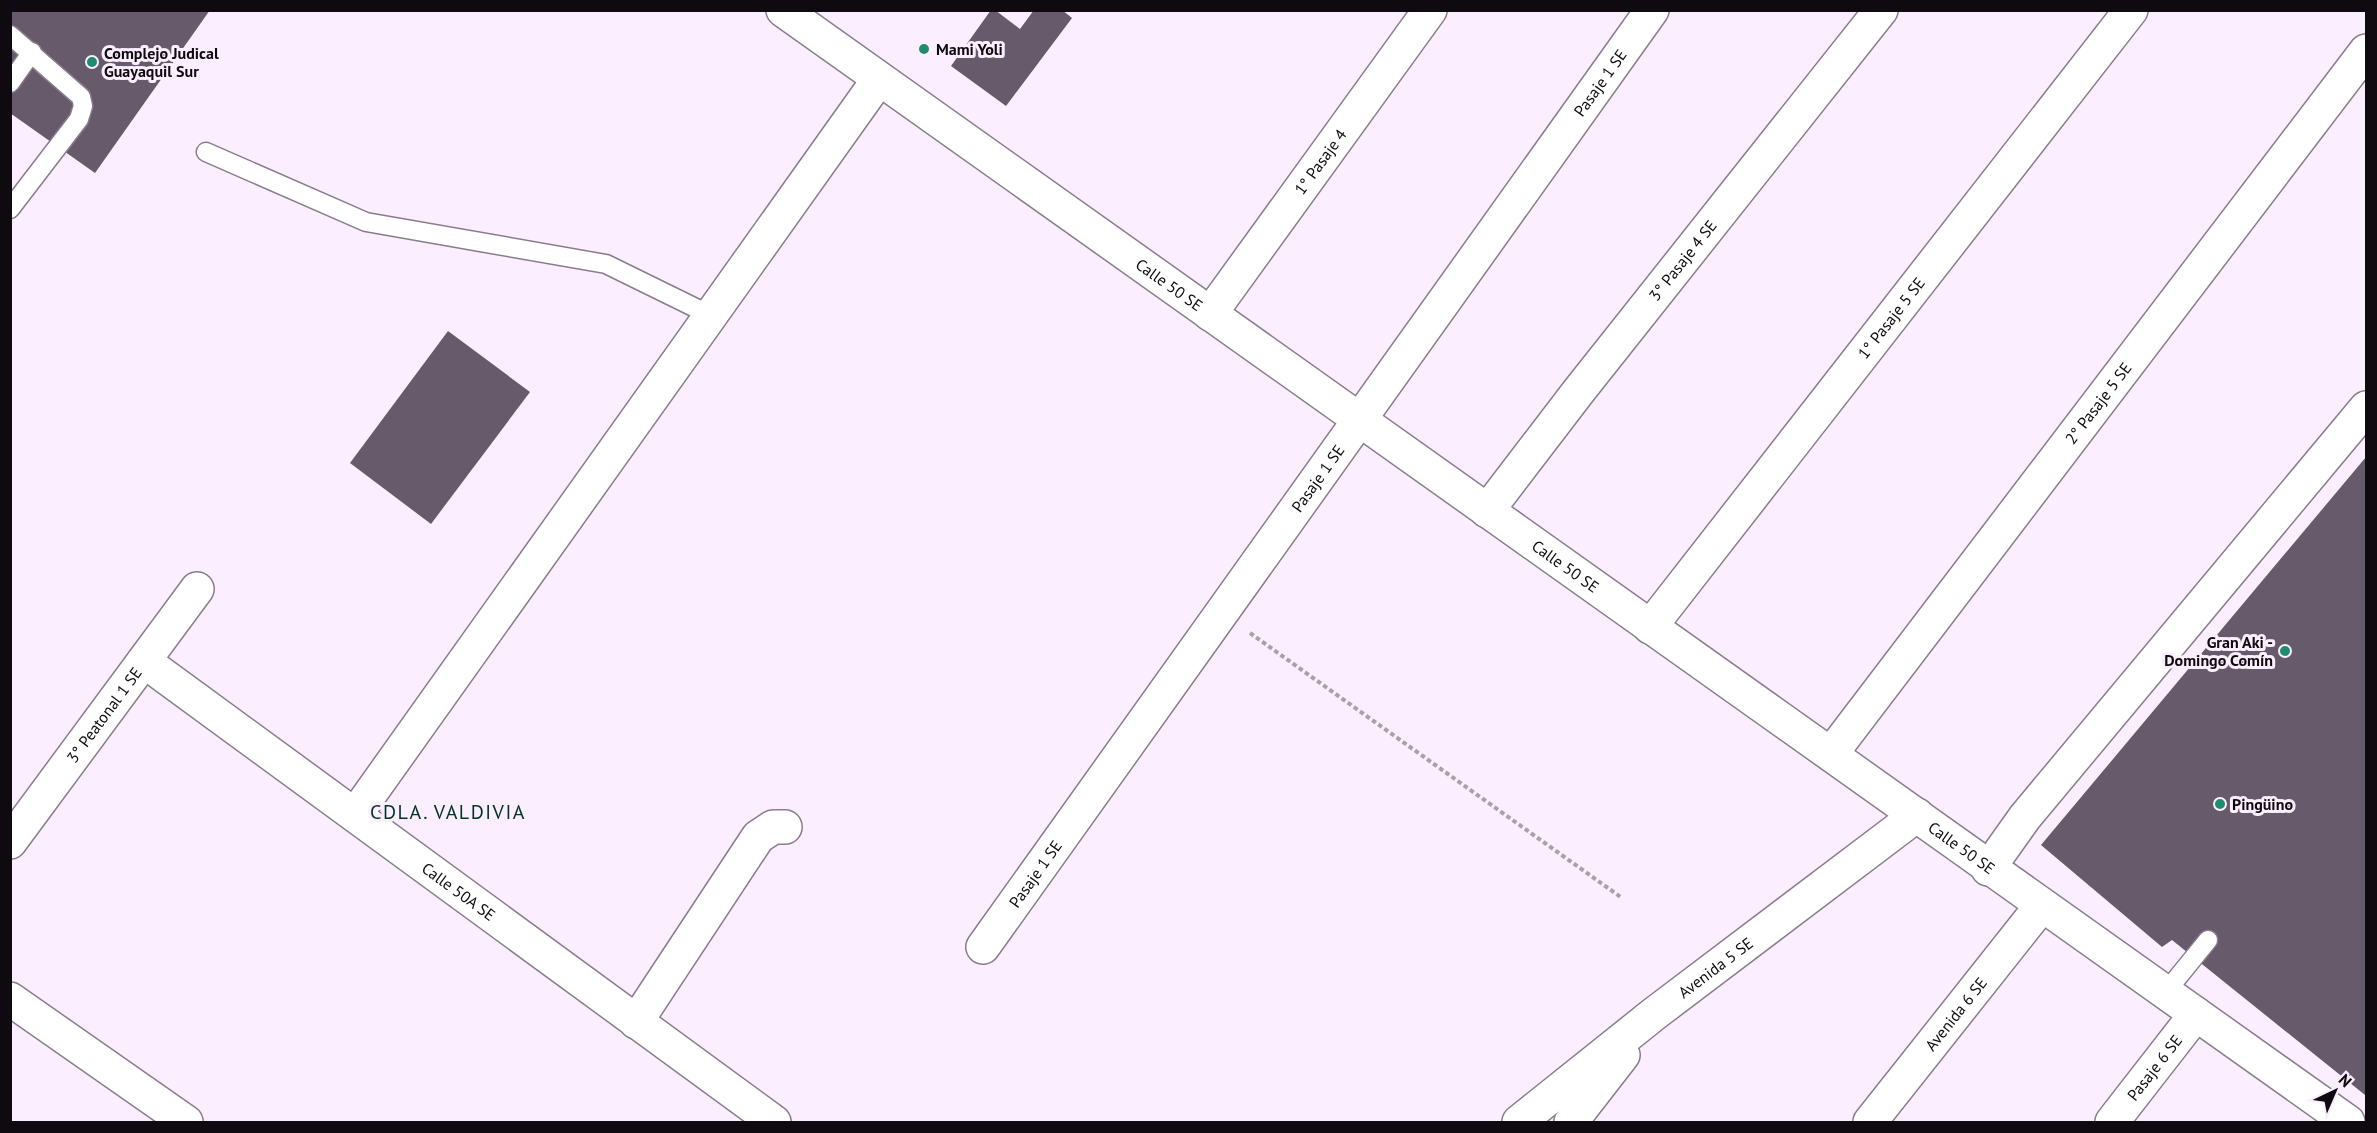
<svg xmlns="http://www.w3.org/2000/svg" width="2377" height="1133" font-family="'PT Sans',sans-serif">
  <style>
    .building { fill: #675a6b }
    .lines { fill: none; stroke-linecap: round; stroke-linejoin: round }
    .lane-casing { stroke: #8a7c8e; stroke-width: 21 }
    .street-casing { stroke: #8a7c8e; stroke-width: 36 }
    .secondary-casing { stroke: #8a7c8e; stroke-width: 36 }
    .path { stroke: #aaa0ac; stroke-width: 4; stroke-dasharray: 4.5 3; stroke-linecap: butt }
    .lane { stroke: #fff; stroke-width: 18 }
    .street { stroke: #fff; stroke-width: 33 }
    .secondary { stroke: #fff; stroke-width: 33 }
    .poi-dot { fill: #1d8d6d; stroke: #fbeefe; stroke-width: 2 }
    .labels { text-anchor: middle; stroke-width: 6; stroke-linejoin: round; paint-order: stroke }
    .poi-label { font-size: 16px; font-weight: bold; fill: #0f0a10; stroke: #fbeefe; text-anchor: start }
    .street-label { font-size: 16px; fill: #0f0a10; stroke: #fbeefe }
    .quarter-label { font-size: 20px; letter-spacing: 1.5px; fill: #003526; stroke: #fbeefe }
  </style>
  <rect width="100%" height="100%" fill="#fbeefe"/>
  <!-- building -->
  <g class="building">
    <path d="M10,10H210L95,173L10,113Z"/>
    <path d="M991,10H995L1020,29L1034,10H1062L1072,18L1006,106L951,66Z"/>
    <path d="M448,331L530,392L431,524L350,463Z"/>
    <path d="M2366,457V1094L2365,1095L2172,940L2162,947L2041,845Z"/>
  </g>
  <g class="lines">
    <defs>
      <g id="lane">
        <path d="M10,35L81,97L83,106L79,119L10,209"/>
        <path d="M10,83L32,52"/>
        <path d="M206,152L366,222L606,264L712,316"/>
        <path d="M2165,993L2208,940"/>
      </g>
      <g id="street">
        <path id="s1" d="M1210,314L1430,10"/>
        <path id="s2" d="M1487,511L1578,392L1881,10"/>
        <path id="s3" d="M1650,627L2131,10"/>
        <path id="s4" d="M144,661L774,1122"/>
        <path id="s5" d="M1831,754L2366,51"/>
        <path d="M355,815L879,79"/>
        <path id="s6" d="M10,842L197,589"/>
        <path d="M1988,869L2025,817L2366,408"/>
        <path id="s7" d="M983,947L1652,10"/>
        <path d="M10,999L186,1122"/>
        <path d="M636,1022L758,837L773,827H785"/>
        <path id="s8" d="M1519,1122L1654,1014L1917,815"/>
        <path d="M1571,1122L1623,1055"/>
        <path id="s9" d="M1870,1122L2042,905"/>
        <path id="s10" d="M2112,1122L2196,1014"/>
      </g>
      <g id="secondary">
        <path id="s11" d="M783,10L2348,1122"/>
      </g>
    </defs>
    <!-- lane casing -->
    <use href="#lane" class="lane-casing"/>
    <!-- street casing -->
    <use href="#street" class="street-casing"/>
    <!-- secondary casing -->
    <use href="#secondary" class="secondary-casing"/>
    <!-- path -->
    <path class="path" d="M1250,633L1622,898"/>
    <!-- lane -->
    <use href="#lane" class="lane"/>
    <!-- street -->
    <use href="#street" class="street"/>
    <!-- secondary -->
    <use href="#secondary" class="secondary"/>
  </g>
  <!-- markers -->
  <g class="poi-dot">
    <circle cx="924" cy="49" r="6"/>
    <circle cx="92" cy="62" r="6"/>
    <circle cx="2285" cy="651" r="6"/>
    <circle cx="2220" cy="804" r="6"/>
  </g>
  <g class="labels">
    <!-- poi labels -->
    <g class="poi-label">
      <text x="936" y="55">Mami Yoli</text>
      <text x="104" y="59">Complejo Judical<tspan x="104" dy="18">Guayaquil Sur</tspan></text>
      <text x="2273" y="648" text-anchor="end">Gran Aki -<tspan x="2273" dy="18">Domingo Comín</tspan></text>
      <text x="2232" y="810">Pingüino</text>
    </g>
    <!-- street labels -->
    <g class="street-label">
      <text dy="6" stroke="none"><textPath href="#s7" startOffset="1062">Pasaje 1 SE</textPath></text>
      <text dy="6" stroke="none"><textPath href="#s1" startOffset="188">1° Pasaje 4</textPath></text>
      <text dy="6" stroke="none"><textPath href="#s2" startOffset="318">3° Pasaje 4 SE</textPath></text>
      <text dy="6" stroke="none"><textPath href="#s11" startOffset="474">Calle 50 SE</textPath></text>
      <text dy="6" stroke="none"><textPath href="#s3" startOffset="392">1° Pasaje 5 SE</textPath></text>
      <text dy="6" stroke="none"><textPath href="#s5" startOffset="441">2° Pasaje 5 SE</textPath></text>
      <text dy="6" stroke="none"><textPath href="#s7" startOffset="576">Pasaje 1 SE</textPath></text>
      <text dy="6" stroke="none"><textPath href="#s11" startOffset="960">Calle 50 SE</textPath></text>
      <text dy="6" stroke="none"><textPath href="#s6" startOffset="158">3° Peatonal 1 SE</textPath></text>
      <text dy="6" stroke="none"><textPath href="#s11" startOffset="1446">Calle 50 SE</textPath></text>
      <text dy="6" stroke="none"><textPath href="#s7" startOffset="90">Pasaje 1 SE</textPath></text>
      <text dy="6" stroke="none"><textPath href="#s4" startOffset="390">Calle 50A SE</textPath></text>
      <text dy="6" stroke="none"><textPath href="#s8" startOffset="250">Avenida 5 SE</textPath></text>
      <text dy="6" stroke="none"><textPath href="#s9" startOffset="138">Avenida 6 SE</textPath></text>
      <text dy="6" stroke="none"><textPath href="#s10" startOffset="69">Pasaje 6 SE</textPath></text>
    </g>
    <!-- quarter labels -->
    <g class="quarter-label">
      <text x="448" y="819">CDLA. VALDIVIA</text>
    </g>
  </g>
  <!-- border -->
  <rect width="2377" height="1133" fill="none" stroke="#0f0a10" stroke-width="24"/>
  <!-- north arrow -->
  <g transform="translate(2335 1091) rotate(44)" stroke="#fbeefe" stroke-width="4.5" paint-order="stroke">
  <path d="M0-4.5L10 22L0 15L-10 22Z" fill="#0f0a10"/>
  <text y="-9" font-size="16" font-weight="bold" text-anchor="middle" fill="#0f0a10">N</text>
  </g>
</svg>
